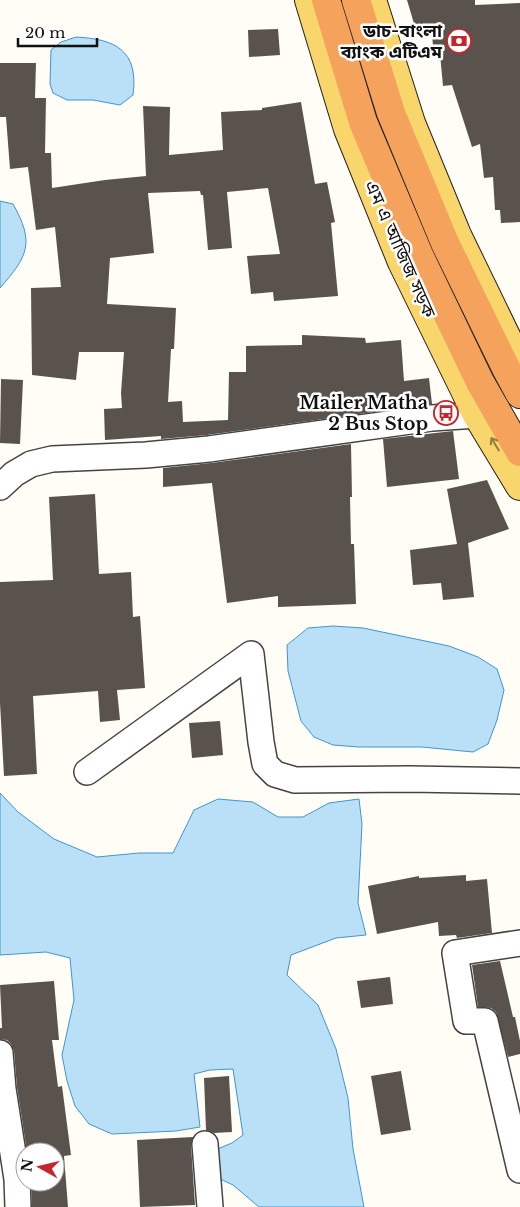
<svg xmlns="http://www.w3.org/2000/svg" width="520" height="1207" font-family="'Libre Baskerville','Noto Sans Bengali',serif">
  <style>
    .water { fill: #b9e0f7; stroke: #3f96cf }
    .building { fill: #5a524d }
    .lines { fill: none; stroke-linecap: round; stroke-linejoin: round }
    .street-casing { stroke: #444; stroke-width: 28 }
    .primary-casing { stroke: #222; stroke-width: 30 }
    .highway-casing { stroke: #222; stroke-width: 30 }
    .street { stroke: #fff; stroke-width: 25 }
    .primary { stroke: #f9d66b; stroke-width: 28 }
    .highway { stroke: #f5a25d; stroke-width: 28 }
    .oneway { stroke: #917d42 }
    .labels { text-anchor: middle; stroke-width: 5; stroke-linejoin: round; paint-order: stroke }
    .poi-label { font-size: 18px; font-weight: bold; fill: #111; stroke: #fff; text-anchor: end }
    .street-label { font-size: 18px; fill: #111; stroke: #fff }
  </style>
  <rect width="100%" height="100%" fill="#fffdf5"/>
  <!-- water -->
  <g class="water">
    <path d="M76,37C115,39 139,50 133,95L120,105L93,100H67L53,93L50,84L51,50L61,42Z"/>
    <path d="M0,201L13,204C35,243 28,256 0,288Z"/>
    <path d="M333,626L363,628L449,646L478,657L497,669L504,690L497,720L488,744L473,752L422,747H359L333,745L314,737L301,721L288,671L287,645L308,628Z"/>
    <path d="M0,793L18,812L54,839L97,857L139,853H173L194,810L218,799L253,802L278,817H303L329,803L359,799L362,824L358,903L366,935L336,938L291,955L287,975L318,1005L336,1049L348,1098L353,1149L364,1207H259L233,1185L218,1178L215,1150L232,1143L243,1135L233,1069L210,1070L194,1074L200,1127L176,1131L112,1134L89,1124L75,1106L67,1081L62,1055L74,1000L70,958L46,952L0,955Z"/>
  </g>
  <!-- building -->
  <g class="building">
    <path d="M407,0H475V5L520,3V222L501,223L500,210H495L493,177L484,178L480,144L472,147L452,85L443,86L440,54L434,55L431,26L415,27Z"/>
    <path d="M278,29L280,55L249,57L248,30Z"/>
    <path d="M0,63H36L35,98H46L45,153H51L52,188L105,180L146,176L143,106L170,107L169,155L223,150L221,112L262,110V108L301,102L315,184L327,182L335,222L331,223L338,296L274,301L273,292L251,294L247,256L280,254L268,188L227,192L232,248L208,250L203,195H201L200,191L148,193L154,253L110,258L107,304L176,308L174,349H171L168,402L182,401L183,422L228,420L229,372H246V346L302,345V335L365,338L366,343L401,340L404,381L429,378L432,404L207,435L161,439V436L105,440L104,409L122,408L121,393L124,352H79L76,380L32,375L31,288L61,287L55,227L36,230L28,167L10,169L6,117H0Z"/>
    <path d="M1,379L23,380L20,444L0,443Z"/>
    <path d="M453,431L459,479L387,487L383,439Z"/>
    <path d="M351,444L352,497H350L351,544H354L356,604L278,607V596L227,603L212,483L163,487V468L211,463Z"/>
    <path d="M487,480L509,529L468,543L474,597L443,600L441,583L413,585L410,550L457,544L447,489Z"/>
    <path d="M95,494L99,574L131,572L133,617L140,616L145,688L117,690L120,720L100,722L98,691L33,696L37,774L4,776L0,703V582L53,580L49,497Z"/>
    <path d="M220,721L223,755L192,758L189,723Z"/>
    <path d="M466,875V881L487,879L492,933L457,938L456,935L439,936L438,922L377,934L368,886L419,876V878Z"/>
    <path d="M500,961L513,1017H515L520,1041V1054L508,1057L496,1012L491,1008L478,1007L472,965Z"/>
    <path d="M390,977L393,1004L361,1008L357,981Z"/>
    <path d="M54,981L59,1040H52L58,1087L62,1086L71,1155L64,1156L68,1207H32L31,1182H55V1152H27L17,1087L14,1051L11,1044L7,1040L0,1039V1028H2L0,985Z"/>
    <path d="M401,1071L411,1130L381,1135L371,1076Z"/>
    <path d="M229,1076L232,1132L214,1133L206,1130L204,1078Z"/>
    <path d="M193,1137L191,1145L195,1205L140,1207L137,1140Z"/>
  </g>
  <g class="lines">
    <defs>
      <g id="street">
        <path d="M0,487L14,474L31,464L52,459L146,455L209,449L432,418L477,415"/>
        <path d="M87,772L251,654L261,742L265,764L275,774L295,780L410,779L520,781"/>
        <path d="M520,943L455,953L466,1021H485L520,1170"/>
        <path d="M0,1053L3,1089L17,1179L18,1207"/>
        <path d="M205,1144L210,1207"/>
      </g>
      <g id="primary">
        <path d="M309,0L348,129L402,262L477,415L520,486"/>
        <path d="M372,0L411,123L457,235L520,365"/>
      </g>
      <g id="highway">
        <path d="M326,0L363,122L419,255L480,382L520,452"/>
        <path d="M356,0L391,113L445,243L507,370L520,394"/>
      </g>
    </defs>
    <!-- street casing -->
    <use href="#street" class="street-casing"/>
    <!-- primary casing -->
    <use href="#primary" class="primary-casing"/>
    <!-- highway casing -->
    <use href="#highway" class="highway-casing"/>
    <!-- street -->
    <use href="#street" class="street"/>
    <!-- primary -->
    <use href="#primary" class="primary"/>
    <!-- highway -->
    <use href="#highway" class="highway"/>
  </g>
  <!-- one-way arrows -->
  <defs><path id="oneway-shaft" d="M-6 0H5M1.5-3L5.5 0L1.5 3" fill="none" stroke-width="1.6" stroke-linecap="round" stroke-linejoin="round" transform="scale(1.25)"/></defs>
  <use class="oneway" href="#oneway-shaft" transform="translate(495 444) rotate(-121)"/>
  <!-- icons -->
  <defs>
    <symbol id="bank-ring" viewBox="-11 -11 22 22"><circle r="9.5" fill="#fff" stroke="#c4262e" stroke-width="1.5"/><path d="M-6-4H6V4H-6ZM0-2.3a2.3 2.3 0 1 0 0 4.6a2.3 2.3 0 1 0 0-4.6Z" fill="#c4262e"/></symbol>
    <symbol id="bus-ring" viewBox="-11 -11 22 22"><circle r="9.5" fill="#fff" stroke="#c4262e" stroke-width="1.5"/><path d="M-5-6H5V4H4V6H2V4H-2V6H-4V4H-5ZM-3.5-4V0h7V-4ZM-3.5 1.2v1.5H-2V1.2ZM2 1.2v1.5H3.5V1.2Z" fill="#c4262e"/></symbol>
  </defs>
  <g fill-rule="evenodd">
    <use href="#bank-ring" x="445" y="27" width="28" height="28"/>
    <use href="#bus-ring" x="432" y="399" width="28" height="28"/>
  </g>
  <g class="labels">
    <!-- poi labels -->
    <g class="poi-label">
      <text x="442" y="37">ডাচ-বাংলা<tspan x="442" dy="21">ব্যাংক এটিএম</tspan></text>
      <text x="428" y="409">Mailer Matha<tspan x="428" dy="21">2 Bus Stop</tspan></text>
    </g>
    <!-- street labels -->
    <g class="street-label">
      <text transform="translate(400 249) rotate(66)" y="6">এম এ আজিজ সড়ক</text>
    </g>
  </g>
  <!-- north arrow -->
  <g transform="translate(40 1167) rotate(278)"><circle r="24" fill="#ffffff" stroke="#a0a0a0"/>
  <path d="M0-4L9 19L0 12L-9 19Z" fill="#c4262e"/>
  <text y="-8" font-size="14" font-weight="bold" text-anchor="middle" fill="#111111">N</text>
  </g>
  <!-- scale -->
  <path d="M18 38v8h79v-8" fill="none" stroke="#111111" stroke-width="2.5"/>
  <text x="25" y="38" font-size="15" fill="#111111" stroke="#ffffff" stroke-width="4" paint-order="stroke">20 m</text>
</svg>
